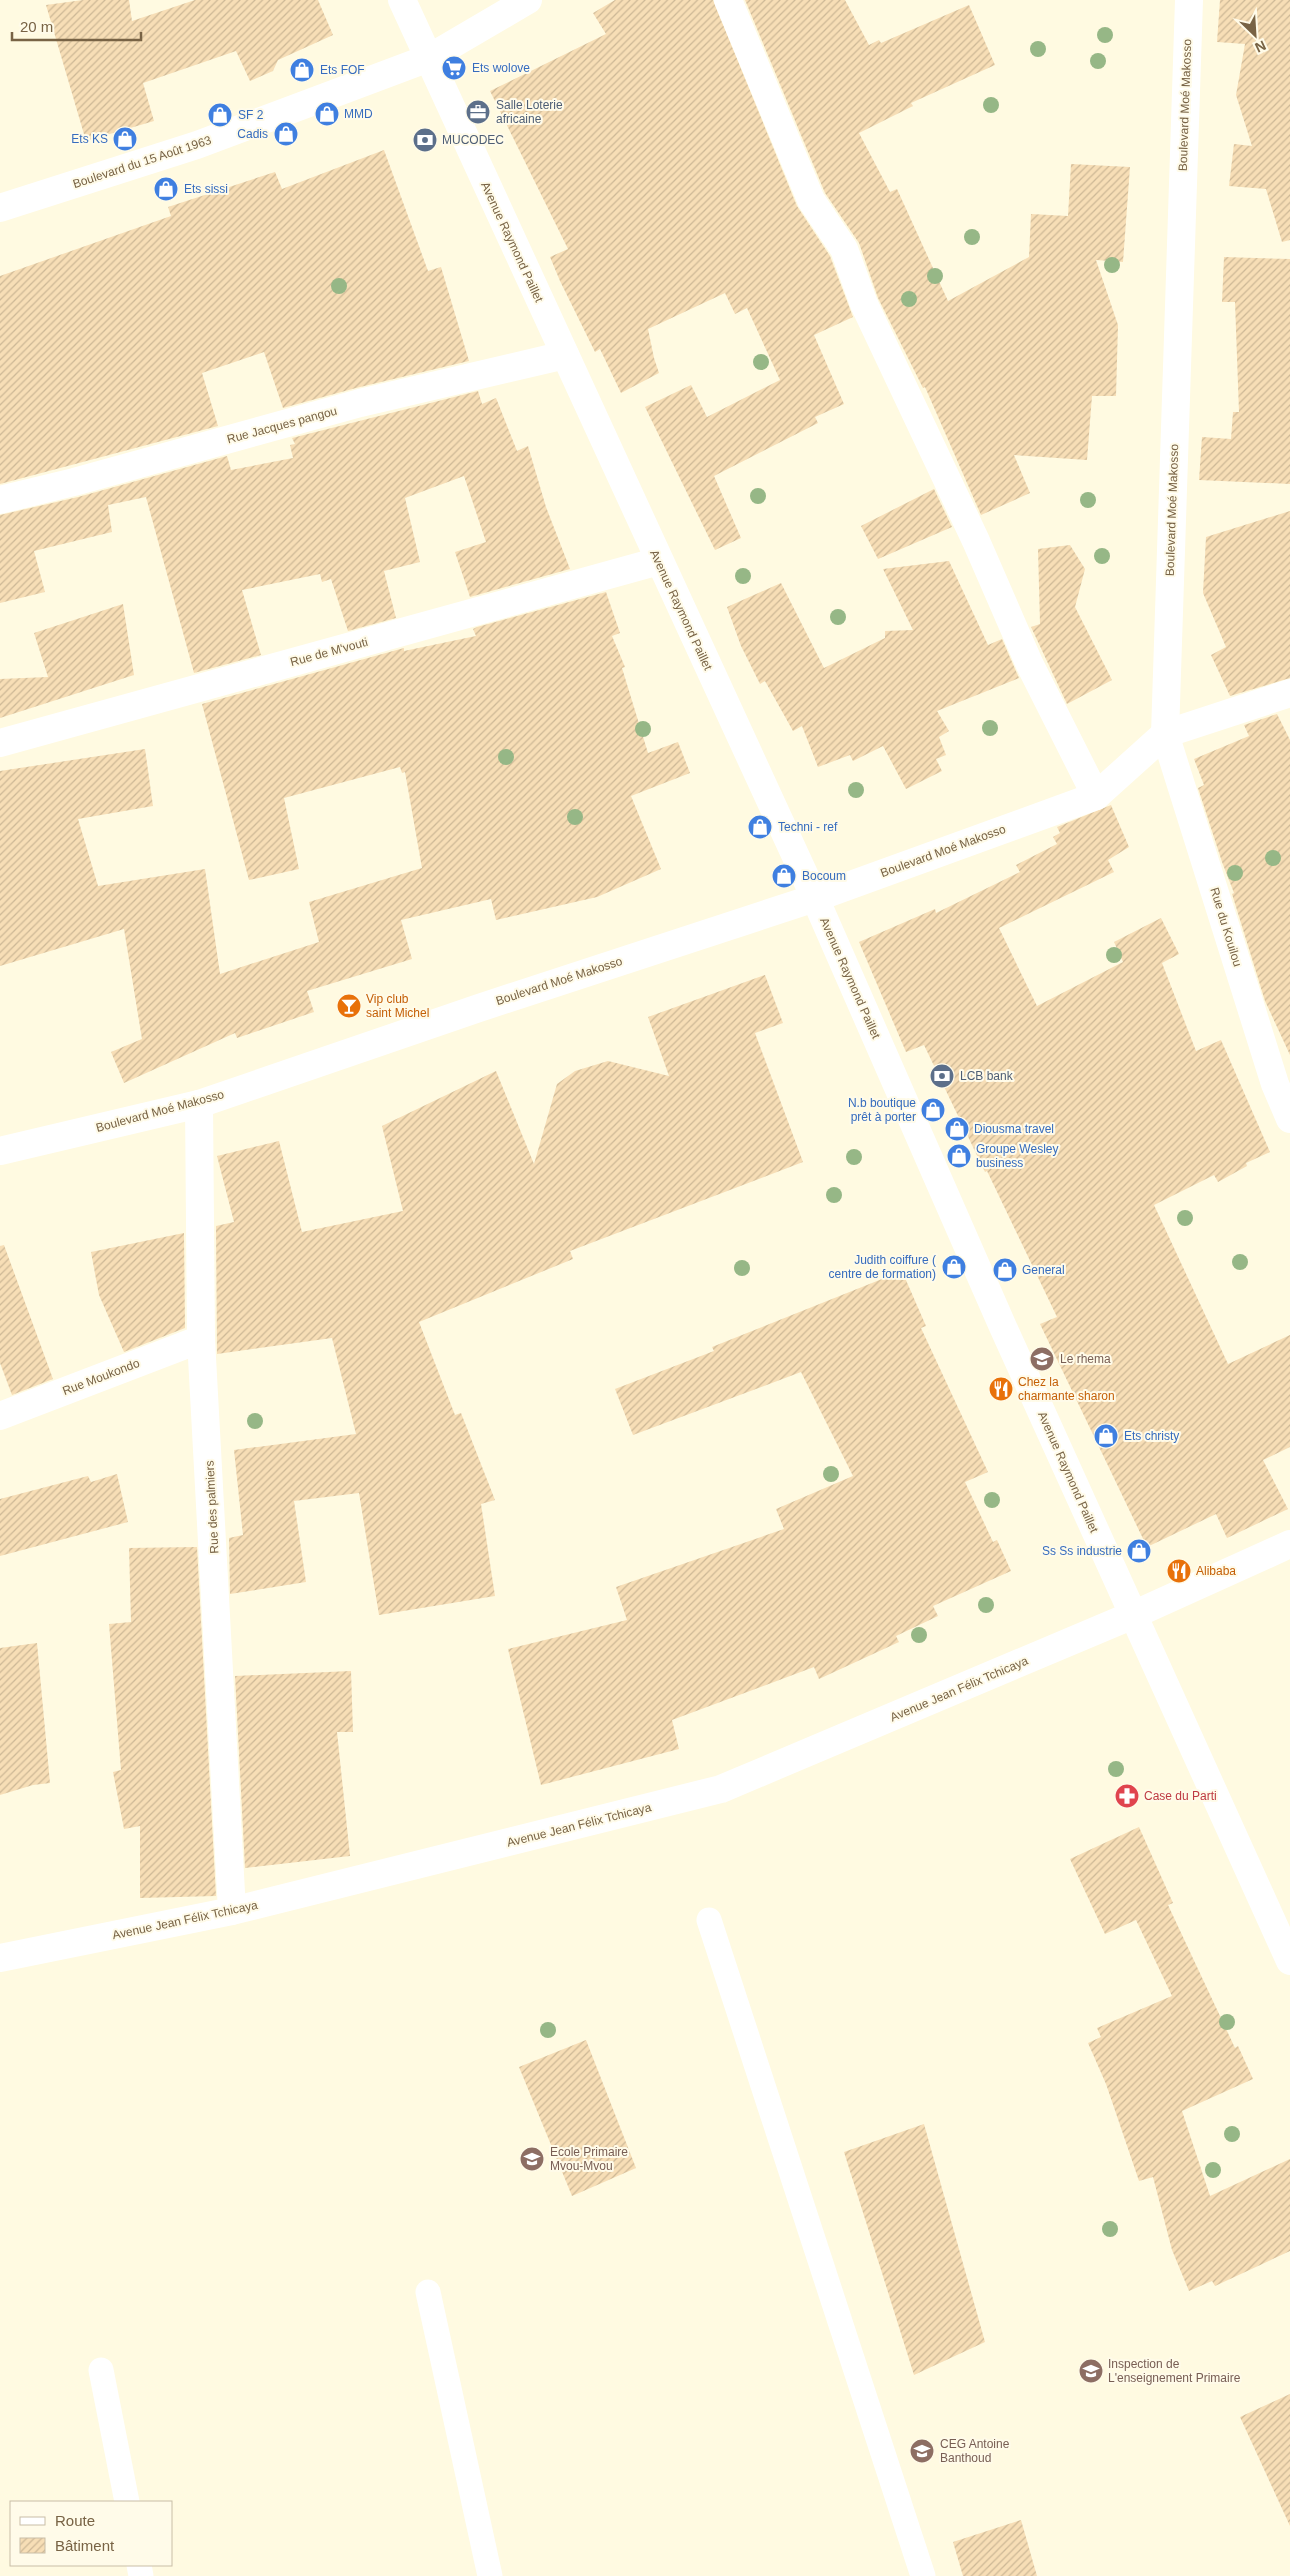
<svg xmlns="http://www.w3.org/2000/svg" width="1290" height="2576" font-family="Arial,sans-serif">
  <style>
    .building { fill: url(#building-hatch) }
    .lines { fill: none; stroke-linecap: round; stroke-linejoin: round }
    .lane { stroke: #fff; stroke-width: 25 }
    .street { stroke: #fff; stroke-width: 28 }
    .secondary { stroke: #fff; stroke-width: 28 }
    .tree { fill: #96b786 }
    .labels { text-anchor: middle; stroke-width: 4; stroke-linejoin: round; paint-order: stroke }
    .shop-label { font-size: 12px; fill: #366cbe; stroke: #fffbe9; text-anchor: start }
    .service-label { font-size: 12px; fill: #4e5e75; stroke: #fffbe9; text-anchor: start }
    .street-label { font-size: 12px; fill: #786345; stroke: #fffbe9 }
    .food-label { font-size: 12px; fill: #c56008; stroke: #fffbe9; text-anchor: start }
    .education-label { font-size: 12px; fill: #785e54; stroke: #fffbe9; text-anchor: start }
    .health-label { font-size: 12px; fill: #be3a42; stroke: #fffbe9; text-anchor: start }
  </style>
  <defs>
    <pattern id="building-hatch" width="6" height="6" patternUnits="userSpaceOnUse" patternTransform="scale(1.25)"><rect width="6" height="6" fill="#f7deb6"/><path d="M-1 1l2-2M0 6l6-6M5 7l2-2" fill="none" stroke="#cdb896"/></pattern>
  </defs>
  <rect width="100%" height="100%" fill="#fffae1"/>
  <!-- building -->
  <g class="building">
    <path d="M83,0H129L132,21L195,0H318L333,35L278,60L273,71L250,81L236,51L143,83L154,121L86,141L46,5Z"/>
    <path d="M615,0H713L797,206L830,256L853,317L814,335L844,404L815,417L818,423L714,476L741,538L715,550L645,407L691,385L707,417L780,380L747,308L735,314L725,293L648,329L654,358L659,373L621,393L600,349L595,352L560,281L550,257L568,249L490,91L606,34L593,13Z"/>
    <path d="M745,0H845L869,45L879,40L881,43L969,5L995,65L911,103L913,106L859,133L890,192L897,189L948,301L1029,257L1031,214L1068,216L1071,164L1130,167L1123,262L1096,260L1118,325L1116,396H1092L1087,460L1014,455L1030,493L981,515L925,387L923,388L878,298L859,243L825,193Z"/>
    <path d="M1220,0H1290V240L1282,242L1266,189L1229,186L1234,144L1252,146L1236,95L1245,44L1217,42Z"/>
    <path d="M384,150L428,271L441,267L469,361L356,388L283,408L264,352L202,373L218,426L0,484V276L171,216L168,207L275,172L282,189Z"/>
    <path d="M1224,257L1290,259V484L1199,480L1202,437L1231,439L1233,412H1239L1235,302H1222Z"/>
    <path d="M478,391L482,404L496,398L517,451L528,446L546,507L570,569L470,597L455,552L486,542L464,476L405,498L420,562L384,571L396,618L348,631L331,579L322,582L320,574L242,590L261,655L194,673L146,497L108,505L112,532L34,551L45,592L0,603V515L78,497L227,456L231,470L293,458L290,445L295,444L292,438Z"/>
    <path d="M934,489L952,527L878,559L861,526Z"/>
    <path d="M1290,511V678L1230,696L1211,655L1226,647L1203,593L1206,537Z"/>
    <path d="M1070,545L1085,569L1075,607L1112,680L1067,704L1031,627L1040,624L1038,549Z"/>
    <path d="M949,561L988,645L1002,639L1019,678L937,711L949,731L939,737L946,755L936,759L942,771L906,789L883,746L853,761L850,755L818,767L802,726L793,731L765,681L760,684L741,646L727,607L781,583L824,668L885,638V631L913,630L883,569Z"/>
    <path d="M606,592L620,633L612,636L625,667L622,668L648,753L678,742L690,773L631,796L661,869L597,897L496,920L491,899L401,920L412,959L307,991L314,1012L237,1038L235,1033L124,1083L111,1052L142,1039L124,929L0,966V771L145,749L153,806L78,819L98,886L205,869L220,974L319,942L309,902L422,868L405,772L402,773L400,767L284,798L299,869L249,880L202,704L404,648V651L476,636L473,629L477,627Z"/>
    <path d="M123,604L134,675L0,718V679L48,677L34,633Z"/>
    <path d="M1277,714L1290,740V1055L1265,1001L1232,894L1234,893L1222,862L1198,788L1204,785L1194,759L1249,736L1244,725Z"/>
    <path d="M1111,805L1129,847L1108,860L1114,872L999,928L1037,1006L1123,962L1114,942L1161,918L1179,954L1162,963L1196,1051L1221,1040L1270,1152L1246,1163L1247,1166L1218,1182L1214,1175L1154,1205L1228,1364L1290,1335V1447L1263,1460L1288,1509L1227,1538L1216,1514L1147,1547L1040,1324L1057,1317L987,1171L985,1172L924,1045L906,1052L859,942L935,909L936,913L1020,872L1016,865L1057,844L1053,837L1060,833L1057,827Z"/>
    <path d="M765,975L783,1023L755,1033L803,1162L570,1251L573,1259L419,1322L455,1415L461,1413L495,1500L481,1504L495,1596L379,1615L359,1493L294,1501L306,1582L230,1594L229,1538L243,1535L234,1450L356,1434L332,1338L217,1354L216,1226L234,1222L217,1156L279,1141L302,1232L403,1211L382,1126L496,1071L534,1164L557,1084L575,1071L608,1061L669,1076L648,1017Z"/>
    <path d="M184,1233L185,1328L124,1352L99,1295L91,1252Z"/>
    <path d="M4,1245L53,1379L12,1395L0,1363V1246Z"/>
    <path d="M902,1271L926,1326L921,1328L988,1472L965,1482L993,1542L997,1540L1011,1571L933,1606L938,1616L896,1636L899,1642L819,1679L814,1667L672,1720L679,1749L541,1785L508,1649L627,1620L616,1587L784,1529L776,1509L853,1476L801,1372L633,1435L615,1389L714,1351L712,1347Z"/>
    <path d="M117,1474L128,1522L0,1556V1499L88,1476L91,1482Z"/>
    <path d="M197,1547L216,1896L140,1898V1826L124,1829L113,1772L121,1770L109,1624L131,1622L129,1548Z"/>
    <path d="M37,1643L50,1783L33,1785L0,1795V1648Z"/>
    <path d="M351,1671L353,1732H337L350,1856L245,1868L235,1676Z"/>
    <path d="M1139,1827L1173,1903L1168,1905L1235,2048L1238,2046L1253,2079L1182,2111L1210,2196L1290,2159V2251L1215,2286L1212,2281L1189,2291L1172,2250L1153,2177L1139,2181L1106,2084L1088,2043L1101,2037L1097,2028L1172,1996L1136,1920L1105,1934L1070,1859Z"/>
    <path d="M586,2040L636,2168L572,2196L519,2067Z"/>
    <path d="M924,2124L985,2342L914,2375L844,2152Z"/>
    <path d="M1290,2394V2526L1240,2417Z"/>
    <path d="M1021,2520L1037,2576H963L953,2542Z"/>
  </g>
  <g class="lines">
    <!-- lane -->
    <g class="lane">
      <path d="M709,1920L923,2576"/>
      <path d="M428,2292L490,2576"/>
      <path d="M101,2370L127,2502"/>
      <path d="M139,2565L141,2576"/>
    </g>
    <!-- street -->
    <g class="street">
      <path d="M728,0L811,200L844,249L864,304L976,541L1029,663L1096,796"/>
      <path d="M1189,0L1165,734L1275,1084L1290,1119"/>
      <path d="M0,208L197,145L429,58L528,0"/>
      <path d="M0,500L74,482L360,403L565,355"/>
      <path d="M0,743L659,561"/>
      <path d="M199,1104L201,1339L232,1911"/>
      <path d="M0,1151L199,1104L479,1008L815,898L1096,796L1165,734L1290,693"/>
      <path d="M0,1416L201,1339"/>
    </g>
    <!-- secondary -->
    <g class="secondary">
      <path d="M402,0L815,898L1003,1327L1290,1961"/>
      <path d="M0,1958L232,1911L721,1789L1133,1615L1290,1544"/>
    </g>
  </g>
  <!-- trees -->
  <g class="tree">
    <circle cx="1105" cy="35" r="8"/>
    <circle cx="1038" cy="49" r="8"/>
    <circle cx="1098" cy="61" r="8"/>
    <circle cx="991" cy="105" r="8"/>
    <circle cx="972" cy="237" r="8"/>
    <circle cx="1112" cy="265" r="8"/>
    <circle cx="935" cy="276" r="8"/>
    <circle cx="339" cy="286" r="8"/>
    <circle cx="909" cy="299" r="8"/>
    <circle cx="761" cy="362" r="8"/>
    <circle cx="758" cy="496" r="8"/>
    <circle cx="1088" cy="500" r="8"/>
    <circle cx="1102" cy="556" r="8"/>
    <circle cx="743" cy="576" r="8"/>
    <circle cx="838" cy="617" r="8"/>
    <circle cx="990" cy="728" r="8"/>
    <circle cx="643" cy="729" r="8"/>
    <circle cx="506" cy="757" r="8"/>
    <circle cx="856" cy="790" r="8"/>
    <circle cx="575" cy="817" r="8"/>
    <circle cx="1273" cy="858" r="8"/>
    <circle cx="1235" cy="873" r="8"/>
    <circle cx="1114" cy="955" r="8"/>
    <circle cx="854" cy="1157" r="8"/>
    <circle cx="834" cy="1195" r="8"/>
    <circle cx="1185" cy="1218" r="8"/>
    <circle cx="1240" cy="1262" r="8"/>
    <circle cx="742" cy="1268" r="8"/>
    <circle cx="255" cy="1421" r="8"/>
    <circle cx="831" cy="1474" r="8"/>
    <circle cx="992" cy="1500" r="8"/>
    <circle cx="986" cy="1605" r="8"/>
    <circle cx="919" cy="1635" r="8"/>
    <circle cx="1116" cy="1769" r="8"/>
    <circle cx="1227" cy="2022" r="8"/>
    <circle cx="548" cy="2030" r="8"/>
    <circle cx="1232" cy="2134" r="8"/>
    <circle cx="1213" cy="2170" r="8"/>
    <circle cx="1110" cy="2229" r="8"/>
  </g>
  <!-- icons -->
  <defs>
    <symbol id="supermarket-disc" viewBox="-11 -11 22 22"><circle r="9.5" fill="#3f7fe0" stroke="#fffbe9"/><path d="M-6-5.5h2.5l.6 2H6L4.5 2H-2.5L-4.4-4H-6ZM-1.5 3.2a1.3 1.3 0 1 0 .1 0ZM3 3.2a1.3 1.3 0 1 0 .1 0Z" fill="#fff"/></symbol>
    <symbol id="shop-disc" viewBox="-11 -11 22 22"><circle r="9.5" fill="#3f7fe0" stroke="#fffbe9"/><path d="M-5-2.5h2.3a2.7 3.5 0 0 1 5.4 0H5L5.5 6h-11ZM-1.5-2.5h3a1.5 2.3 0 0 0-3 0Z" fill="#fff"/></symbol>
    <symbol id="office-disc" viewBox="-11 -11 22 22"><circle r="9.5" fill="#5c6f8a" stroke="#fffbe9"/><path d="M-6-3h4V-5.5h4V-3h4V5H-6ZM-1-4.5V-3h2v-1.5ZM-6 0V1H6V0Z" fill="#fff"/></symbol>
    <symbol id="bank-disc" viewBox="-11 -11 22 22"><circle r="9.5" fill="#5c6f8a" stroke="#fffbe9"/><path d="M-6-4H6V4H-6ZM0-2.3a2.3 2.3 0 1 0 0 4.6a2.3 2.3 0 1 0 0-4.6Z" fill="#fff"/></symbol>
    <symbol id="bar-disc" viewBox="-11 -11 22 22"><circle r="9.5" fill="#e8710a" stroke="#fffbe9"/><path d="M-6-5H6L.8 .8V4.5H3.5V6h-7V4.5H-.8V.8Z" fill="#fff"/></symbol>
    <symbol id="school-disc" viewBox="-11 -11 22 22"><circle r="9.5" fill="#8d6e63" stroke="#fffbe9"/><path d="M0-5L7-2L0 1L-7-2ZM-4 1L0 2.5L4 1V4Q0 6-4 4Z" fill="#fff"/></symbol>
    <symbol id="restaurant-disc" viewBox="-11 -11 22 22"><circle r="9.5" fill="#e8710a" stroke="#fffbe9"/><path d="M-5-6h1v4h1v-4h1v4h1v-4h1v5L-1.5 .5V6h-2V.5L-5-1ZM5-6V6H3V1.5H1.5Q1.5-4 5-6Z" fill="#fff"/></symbol>
    <symbol id="pharmacy-disc" viewBox="-11 -11 22 22"><circle r="9.5" fill="#e0444e" stroke="#fffbe9"/><path d="M-2-6h4v4h4v4h-4v4h-4v-4h-4v-4h4Z" fill="#fff"/></symbol>
  </defs>
  <g fill-rule="evenodd">
    <use href="#supermarket-disc" x="440" y="54" width="28" height="28"/>
    <use href="#shop-disc" x="288" y="56" width="28" height="28"/>
    <use href="#office-disc" x="464" y="98" width="28" height="28"/>
    <use href="#shop-disc" x="313" y="100" width="28" height="28"/>
    <use href="#shop-disc" x="206" y="101" width="28" height="28"/>
    <use href="#shop-disc" x="272" y="120" width="28" height="28"/>
    <use href="#shop-disc" x="111" y="125" width="28" height="28"/>
    <use href="#bank-disc" x="411" y="126" width="28" height="28"/>
    <use href="#shop-disc" x="152" y="175" width="28" height="28"/>
    <use href="#shop-disc" x="746" y="813" width="28" height="28"/>
    <use href="#shop-disc" x="770" y="862" width="28" height="28"/>
    <use href="#bar-disc" x="335" y="992" width="28" height="28"/>
    <use href="#bank-disc" x="928" y="1062" width="28" height="28"/>
    <use href="#shop-disc" x="919" y="1096" width="28" height="28"/>
    <use href="#shop-disc" x="943" y="1115" width="28" height="28"/>
    <use href="#shop-disc" x="945" y="1142" width="28" height="28"/>
    <use href="#shop-disc" x="940" y="1253" width="28" height="28"/>
    <use href="#shop-disc" x="991" y="1256" width="28" height="28"/>
    <use href="#school-disc" x="1028" y="1345" width="28" height="28"/>
    <use href="#restaurant-disc" x="987" y="1375" width="28" height="28"/>
    <use href="#shop-disc" x="1092" y="1422" width="28" height="28"/>
    <use href="#shop-disc" x="1125" y="1537" width="28" height="28"/>
    <use href="#restaurant-disc" x="1165" y="1557" width="28" height="28"/>
    <use href="#pharmacy-disc" x="1113" y="1782" width="28" height="28"/>
    <use href="#school-disc" x="518" y="2145" width="28" height="28"/>
    <use href="#school-disc" x="1077" y="2357" width="28" height="28"/>
    <use href="#school-disc" x="908" y="2437" width="28" height="28"/>
  </g>
  <g class="labels">
    <!-- shop labels -->
    <g class="shop-label">
      <text x="472" y="72">Ets wolove</text>
      <text x="320" y="74">Ets FOF</text>
      <text x="344" y="118">MMD</text>
      <text x="238" y="119">SF 2</text>
      <text x="268" y="138" text-anchor="end">Cadis</text>
      <text x="108" y="143" text-anchor="end">Ets KS</text>
      <text x="184" y="193">Ets sissi</text>
      <text x="778" y="831">Techni - ref</text>
      <text x="802" y="880">Bocoum</text>
      <text x="916" y="1107" text-anchor="end">N.b boutique<tspan x="916" dy="14">prêt à porter</tspan></text>
      <text x="974" y="1133">Diousma travel</text>
      <text x="976" y="1153">Groupe Wesley<tspan x="976" dy="14">business</tspan></text>
      <text x="936" y="1264" text-anchor="end">Judith coiffure (<tspan x="936" dy="14">centre de formation)</tspan></text>
      <text x="1022" y="1274">General</text>
      <text x="1124" y="1440">Ets christy</text>
      <text x="1122" y="1555" text-anchor="end">Ss Ss industrie</text>
    </g>
    <!-- service labels -->
    <g class="service-label">
      <text x="496" y="109">Salle Loterie<tspan x="496" dy="14">africaine</tspan></text>
      <text x="442" y="144">MUCODEC</text>
      <text x="960" y="1080">LCB bank</text>
    </g>
    <!-- street labels -->
    <g class="street-label">
      <text transform="translate(1185 105) rotate(-88)" y="4">Boulevard Moé Makosso</text>
      <text transform="translate(142 162) rotate(-18)" y="4">Boulevard du 15 Août 1963</text>
      <text transform="translate(512 242) rotate(65)" y="4">Avenue Raymond Paillet</text>
      <text transform="translate(282 425) rotate(-15)" y="4">Rue Jacques pangou</text>
      <text transform="translate(1172 510) rotate(-88)" y="4">Boulevard Moé Makosso</text>
      <text transform="translate(681 610) rotate(65)" y="4">Avenue Raymond Paillet</text>
      <text transform="translate(329 652) rotate(-15)" y="4">Rue de M'vouti</text>
      <text transform="translate(943 851) rotate(-20)" y="4">Boulevard Moé Makosso</text>
      <text transform="translate(1226 927) rotate(73)" y="4">Rue du Kouilou</text>
      <text transform="translate(850 978) rotate(66)" y="4">Avenue Raymond Paillet</text>
      <text transform="translate(559 981) rotate(-18)" y="4">Boulevard Moé Makosso</text>
      <text transform="translate(160 1111) rotate(-15)" y="4">Boulevard Moé Makosso</text>
      <text transform="translate(101 1377) rotate(-21)" y="4">Rue Moukondo</text>
      <text transform="translate(1068 1472) rotate(66)" y="4">Avenue Raymond Paillet</text>
      <text transform="translate(212 1507) rotate(-93)" y="4">Rue des palmiers</text>
      <text transform="translate(959 1689) rotate(-23)" y="4">Avenue Jean Félix Tchicaya</text>
      <text transform="translate(579 1825) rotate(-14)" y="4">Avenue Jean Félix Tchicaya</text>
      <text transform="translate(185 1920) rotate(-12)" y="4">Avenue Jean Félix Tchicaya</text>
    </g>
    <!-- food labels -->
    <g class="food-label">
      <text x="366" y="1003">Vip club<tspan x="366" dy="14">saint Michel</tspan></text>
      <text x="1018" y="1386">Chez la<tspan x="1018" dy="14">charmante sharon</tspan></text>
      <text x="1196" y="1575">Alibaba</text>
    </g>
    <!-- education labels -->
    <g class="education-label">
      <text x="1060" y="1363">Le rhema</text>
      <text x="550" y="2156">Ecole Primaire<tspan x="550" dy="14">Mvou-Mvou</tspan></text>
      <text x="1108" y="2368">Inspection de<tspan x="1108" dy="14">L'enseignement Primaire</tspan></text>
      <text x="940" y="2448">CEG Antoine<tspan x="940" dy="14">Banthoud</tspan></text>
    </g>
    <!-- health labels -->
    <g class="health-label">
      <text x="1144" y="1800">Case du Parti</text>
    </g>
  </g>
  <!-- legend -->
  <rect x="10" y="2501" width="162" height="65" fill="#fffbe9" stroke="#c9bea7"/>
  <rect x="20" y="2517" width="25" height="8" fill="#ffffff" stroke="#c9bea7"/>
  <text x="55" y="2526" font-size="15" fill="#786345">Route</text>
  <rect x="20" y="2538" width="25" height="15" fill="url(#building-hatch)" stroke="#c9bea7"/>
  <text x="55" y="2551" font-size="15" fill="#786345">Bâtiment</text>
  <!-- north arrow -->
  <g transform="translate(1255 35) rotate(155)" stroke="#fffbe9" stroke-width="4" paint-order="stroke">
  <path d="M0-4L9 19L0 12L-9 19Z" fill="#786345"/>
  <text y="-8" font-size="14" font-weight="bold" text-anchor="middle" fill="#786345">N</text>
  </g>
  <!-- scale -->
  <path d="M12 32v8h129v-8" fill="none" stroke="#786345" stroke-width="2.5"/>
  <text x="20" y="32" font-size="15" fill="#786345" stroke="#fffbe9" stroke-width="4" paint-order="stroke">20 m</text>
</svg>
